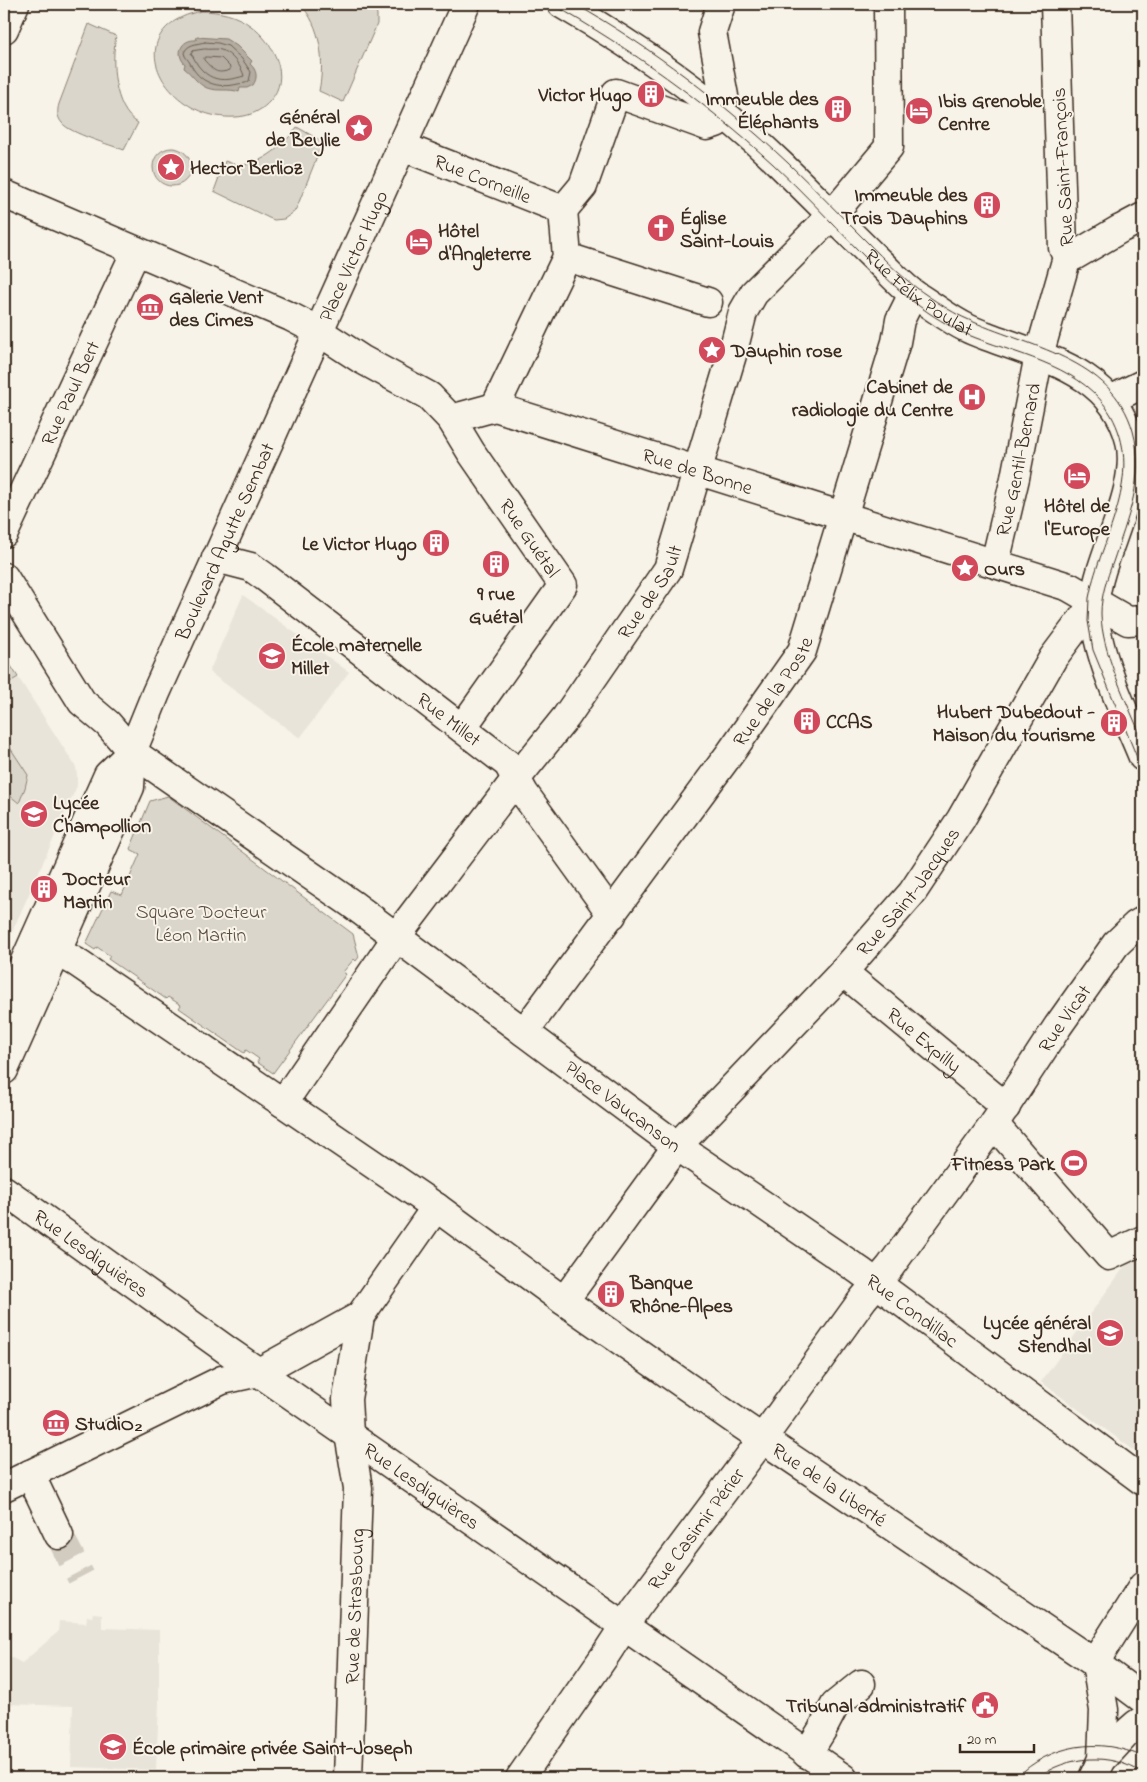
<svg xmlns="http://www.w3.org/2000/svg" width="1147" height="1782" font-family="'Indie Flower',sans-serif">
  <style>
    .built { fill: #e9e4d9 }
    .green { fill: #dbd6cb; stroke: #8b8074 }
    .water { fill: #b4aca0; stroke: #84786c }
    .lines { fill: none; stroke-linecap: round; stroke-linejoin: round }
    .shore { stroke: #6b5e52; stroke-width: 1 }
    .minor-tunnel { stroke: #d1cbc0; stroke-width: 28; stroke-dasharray: 28 14; stroke-linecap: butt }
    .minor-casing { stroke: #3b2a1e; stroke-width: 31 }
    .minor { stroke: #f7f3e8; stroke-width: 28 }
    .tram { stroke: #3b2a1e; stroke-width: 1 }
    .labels { text-anchor: middle; stroke-width: 4; stroke-linejoin: round; paint-order: stroke }
    .poi-label { font-size: 20px; font-weight: bold; fill: #3b2a1e; stroke: #f7f3e8; text-anchor: start }
    .street-label { font-size: 20px; fill: #3b2a1e; stroke: #f7f3e8 }
    .park-label { font-size: 20px; fill: #5b4c41; stroke: #f7f3e8 }
  </style>
  <rect width="100%" height="100%" fill="#f7f3e8"/>
  <filter id="ink" filterUnits="userSpaceOnUse"><feTurbulence type="fractalNoise" baseFrequency=".02" numOctaves="2"/><feDisplacementMap in="SourceGraphic" scale="10" xChannelSelector="R" yChannelSelector="G"/><feConvolveMatrix kernelMatrix="1 2 1 2 8 2 1 2 1" color-interpolation-filters="sRGB"/></filter>
  <g filter="url(#ink)">
    <!-- built -->
    <g class="built">
      <path d="M243,595L349,672L300,738L209,672Z"/>
      <path d="M4,672L10,682L18,677L76,767L77,776V786L4,950Z"/>
      <path d="M1143,1253V1457L1041,1382L1130,1259Z"/>
      <path d="M93,1613L102,1614V1628L159,1630V1704L156,1770L71,1767L73,1706L4,1704V1654L22,1663L58,1632L59,1621L86,1623L87,1616L92,1617Z"/>
    </g>
    <!-- green -->
    <g class="green">
      <path d="M300,4H372L377,14V24L343,102L319,91C325,62 321,25 300,4Z"/>
      <path d="M201,11C219,11 237,15 251,26C273,42 292,77 270,101C263,109 254,114 244,116C169,129 111,30 201,11Z"/>
      <path d="M89,24L116,36C111,60 113,109 138,123L124,150C111,145 69,133 62,123C57,117 57,111 59,104Z"/>
      <path d="M297,127L323,142L297,207L294,212L284,219L274,220L269,218L214,191L225,161C230,163 236,165 241,165C263,164 285,144 297,127Z"/>
      <circle cx="172" cy="167" r="19"/>
      <path d="M4,655L18,677L10,682L4,672Z"/>
      <path d="M7,743L28,775L25,788L19,803L4,791V746Z"/>
      <path d="M168,796L353,934L359,957L356,961L354,959L343,972L346,974L273,1073L257,1062L259,1059L246,1050L244,1053L179,1008L181,1005L168,997L166,999L108,959L110,956L97,947L95,950L86,944L111,891L122,895L140,854L130,849L150,801Z"/>
    </g>
    <!-- water -->
    <path class="water" d="M197,37L226,39L237,46L252,61L250,64C257,70 258,78 253,85L247,88H240L239,92C229,88 218,92 207,88C197,84 192,74 184,68L185,64C175,54 181,39 196,40Z"/>
    <g class="lines">
      <!-- shore -->
      <g class="shore">
        <path d="M205,42L218,43L228,46L242,59L251,72L249,81C245,84 243,83 238,84C218,89 199,83 190,63C188,59 185,58 184,53C187,44 197,44 205,42Z"/>
        <path d="M205,49C210,50 216,48 221,50C231,53 242,67 244,76C224,82 210,82 197,64C195,61 194,57 191,54L193,51Z"/>
        <path d="M207,57L221,58L230,67V70C215,75 214,70 204,60V58Z"/>
      </g>
      <!-- minor-tunnel -->
      <path class="minor-tunnel" d="M59,1535L81,1577"/>
      <defs>
        <g id="minor">
          <path id="s1" d="M562,4C640,49 715,101 780,164C813,196 845,229 878,261C891,273 903,288 918,297C934,307 950,320 967,328C975,332 984,335 992,338C1048,359 1114,374 1130,441C1141,490 1100,552 1095,600C1090,644 1126,715 1143,757"/>
          <path d="M4,29L15,4"/>
          <path id="s2" d="M401,146L563,210"/>
          <path id="s3" d="M4,194L291,317L318,331L361,359L429,396L451,419L471,452L563,585L462,728"/>
          <path d="M563,210L583,186L616,93L707,126L716,123L724,96L712,32L721,4"/>
          <path d="M1126,226L1143,217"/>
          <path d="M567,257L708,302"/>
          <path d="M1067,257L1074,256L1120,229"/>
          <path d="M1110,400L1143,384"/>
          <path d="M495,407L567,257L563,210"/>
          <path id="s4" d="M451,419L495,407L1069,587L1128,621L1143,620"/>
          <path id="s5" d="M4,533L136,251"/>
          <path id="s6" d="M216,558L251,567L265,577L508,764L524,793L612,915"/>
          <path id="s7" d="M995,563L1015,478L1039,355L1067,257L1063,248L1055,4"/>
          <path id="s8" d="M4,577L82,702L108,724L132,752L352,904L677,1146L860,1271L1143,1481"/>
          <path id="s9" d="M35,939L76,962L436,1207L564,1301L742,1425L1096,1664L1143,1699"/>
          <path id="s10" d="M843,972L1006,1107"/>
          <path d="M4,1008L108,775L132,752"/>
          <path id="s11" d="M524,1032L731,752L802,651L896,342L900,320L913,294"/>
          <path id="s12" d="M4,1070L130,787L132,752L156,693L466,4"/>
          <path id="s13" d="M283,1103L405,925L516,779L566,717L668,569L732,355L743,312L754,293L832,215L889,147L888,4"/>
          <path d="M994,1124L1109,1256L1143,1240"/>
          <path id="s14" d="M4,1190L228,1351L843,1778"/>
          <path id="s15" d="M564,1301L677,1146L843,972L912,893L961,819L1053,658L1095,602"/>
          <path d="M30,1474L59,1535"/>
          <path d="M4,1487L222,1380L259,1372L360,1316"/>
          <path d="M1096,1664L1102,1651L1143,1586"/>
          <path d="M807,1754L822,1730L835,1705L861,1684"/>
          <path d="M1102,1759C1117,1746 1127,1729 1143,1720"/>
          <path id="s16" d="M348,1778L358,1488L349,1434L347,1399L360,1316L436,1207"/>
          <path id="s17" d="M520,1778L606,1654L636,1608L752,1453L863,1299L890,1267L994,1124L1058,1026L1116,944L1136,925L1143,921"/>
          <path d="M1093,1778L1102,1759L1104,1710L1096,1664"/>
        </g>
      </defs>
      <!-- minor casing -->
      <use href="#minor" class="minor-casing"/>
      <!-- minor -->
      <use href="#minor" class="minor"/>
      <!-- tram -->
      <g class="tram">
        <path d="M552,4C631,49 705,102 773,164C802,191 829,220 857,249C880,272 902,295 929,313C944,323 960,332 976,338C1023,356 1085,368 1111,415C1143,472 1107,528 1092,584L1089,598L1088,621L1093,650L1143,772"/>
        <path d="M575,4C652,48 723,102 788,163C814,188 839,214 865,240C886,261 906,282 931,298C943,306 955,314 967,319C1027,347 1112,357 1133,431C1146,477 1127,520 1113,562C1107,578 1101,596 1101,613C1101,652 1128,704 1143,741"/>
        <path d="M1016,1778C1050,1744 1100,1736 1143,1757"/>
        <path d="M1036,1778C1069,1755 1109,1752 1143,1773"/>
      </g>
    </g>
  </g>
  <!-- icons -->
  <defs>
    <symbol id="building-disc" viewBox="-11 -11 22 22"><circle r="9.5" fill="#d1495b" stroke="#f7f3e8"/><path d="M-4-6H4V6H1V3H-1V6H-4ZM-2.5-4.3h1.7v1.8h-1.7ZM.8-4.3h1.7v1.8H.8ZM-2.5-1h1.7V.8h-1.7ZM.8-1h1.7V.8H.8Z" fill="#fff"/></symbol>
    <symbol id="hotel-disc" viewBox="-11 -11 22 22"><circle r="9.5" fill="#d1495b" stroke="#f7f3e8"/><path d="M-6-4.5h1.5V1H6V5H4.5V3h-9V5H-6ZM-4 0a1.8 1.8 0 1 1 3.6 0ZM.5 0V-2.5h3Q6-2.5 6 0Z" fill="#fff"/></symbol>
    <symbol id="sight-disc" viewBox="-11 -11 22 22"><circle r="9.5" fill="#d1495b" stroke="#f7f3e8"/><path d="M0-6L1.8-2.2L6-1.7L2.9 1.2L3.7 5.4L0 3.3L-3.7 5.4L-2.9 1.2L-6-1.7L-1.8-2.2Z" fill="#fff"/></symbol>
    <symbol id="church-disc" viewBox="-11 -11 22 22"><circle r="9.5" fill="#d1495b" stroke="#f7f3e8"/><path d="M-1.2-6h2.4v3.5h3.3v2.4h-3.3V6h-2.4V-.1h-3.3v-2.4h3.3Z" fill="#fff"/></symbol>
    <symbol id="museum-disc" viewBox="-11 -11 22 22"><circle r="9.5" fill="#d1495b" stroke="#f7f3e8"/><path d="M0-6L6-3V-2H-6V-3ZM-5-1h2V3h-2ZM-1-1h2V3h-2ZM3-1h2V3H3ZM-6 4H6V6H-6Z" fill="#fff"/></symbol>
    <symbol id="hospital-disc" viewBox="-11 -11 22 22"><circle r="9.5" fill="#d1495b" stroke="#f7f3e8"/><path d="M-5-5h3v3.5h4V-5h3V5h-3V1.5h-4V5h-3Z" fill="#fff"/></symbol>
    <symbol id="school-disc" viewBox="-11 -11 22 22"><circle r="9.5" fill="#d1495b" stroke="#f7f3e8"/><path d="M0-5L7-2L0 1L-7-2ZM-4 1L0 2.5L4 1V4Q0 6-4 4Z" fill="#fff"/></symbol>
    <symbol id="stadium-disc" viewBox="-11 -11 22 22"><circle r="9.5" fill="#d1495b" stroke="#f7f3e8"/><path d="M0-5a6.5 5 0 1 0 0 10a6.5 5 0 1 0 0-10ZM-3.5-1.8h7v3.6h-7Z" fill="#fff"/></symbol>
    <symbol id="civic-disc" viewBox="-11 -11 22 22"><circle r="9.5" fill="#d1495b" stroke="#f7f3e8"/><path d="M-.6-6.5H3V-4.5H.6V-3L4-1V1h2V6H-6V1h2V-1L-.6-3ZM-1.2 2.5V6h2.4V2.5Z" fill="#fff"/></symbol>
  </defs>
  <g fill-rule="evenodd">
    <use href="#building-disc" x="635" y="78" width="32" height="32"/>
    <use href="#building-disc" x="822" y="93" width="32" height="32"/>
    <use href="#hotel-disc" x="903" y="95" width="32" height="32"/>
    <use href="#sight-disc" x="343" y="112" width="32" height="32"/>
    <use href="#sight-disc" x="155" y="151" width="32" height="32"/>
    <use href="#building-disc" x="971" y="189" width="32" height="32"/>
    <use href="#church-disc" x="645" y="212" width="32" height="32"/>
    <use href="#hotel-disc" x="403" y="226" width="32" height="32"/>
    <use href="#museum-disc" x="134" y="291" width="32" height="32"/>
    <use href="#sight-disc" x="696" y="334" width="32" height="32"/>
    <use href="#hospital-disc" x="956" y="381" width="32" height="32"/>
    <use href="#hotel-disc" x="1061" y="460" width="32" height="32"/>
    <use href="#building-disc" x="420" y="527" width="32" height="32"/>
    <use href="#building-disc" x="480" y="548" width="32" height="32"/>
    <use href="#sight-disc" x="949" y="552" width="32" height="32"/>
    <use href="#school-disc" x="256" y="640" width="32" height="32"/>
    <use href="#building-disc" x="791" y="705" width="32" height="32"/>
    <use href="#building-disc" x="1098" y="707" width="32" height="32"/>
    <use href="#school-disc" x="18" y="798" width="32" height="32"/>
    <use href="#building-disc" x="28" y="873" width="32" height="32"/>
    <use href="#stadium-disc" x="1058" y="1147" width="32" height="32"/>
    <use href="#building-disc" x="595" y="1278" width="32" height="32"/>
    <use href="#school-disc" x="1094" y="1317" width="32" height="32"/>
    <use href="#museum-disc" x="40" y="1407" width="32" height="32"/>
    <use href="#civic-disc" x="969" y="1689" width="32" height="32"/>
    <use href="#school-disc" x="97" y="1731" width="32" height="32"/>
  </g>
  <g class="labels">
    <!-- poi labels -->
    <g class="poi-label">
      <text x="632" y="101" text-anchor="end">Victor Hugo</text>
      <text x="819" y="105" text-anchor="end">Immeuble des<tspan x="819" dy="23">Éléphants</tspan></text>
      <text x="938" y="107">Ibis Grenoble<tspan x="938" dy="23">Centre</tspan></text>
      <text x="340" y="123" text-anchor="end">Général<tspan x="340" dy="23">de Beylie</tspan></text>
      <text x="190" y="174">Hector Berlioz</text>
      <text x="968" y="201" text-anchor="end">Immeuble des<tspan x="968" dy="23">Trois Dauphins</tspan></text>
      <text x="680" y="224">Église<tspan x="680" dy="23">Saint-Louis</tspan></text>
      <text x="438" y="237">Hôtel<tspan x="438" dy="23">d'Angleterre</tspan></text>
      <text x="169" y="303">Galerie Vent<tspan x="169" dy="23">des Cimes</tspan></text>
      <text x="731" y="357">Dauphin rose</text>
      <text x="953" y="393" text-anchor="end">Cabinet de<tspan x="953" dy="23">radiologie du Centre</tspan></text>
      <text x="1077" y="512" text-anchor="middle">Hôtel de<tspan x="1077" dy="23">l'Europe</tspan></text>
      <text x="417" y="550" text-anchor="end">Le Victor Hugo</text>
      <text x="984" y="575">Ours</text>
      <text x="496" y="600" text-anchor="middle">9 rue<tspan x="496" dy="23">Guétal</tspan></text>
      <text x="291" y="651">École maternelle<tspan x="291" dy="23">Millet</tspan></text>
      <text x="1095" y="718" text-anchor="end">Hubert Dubedout -<tspan x="1095" dy="23">Maison du tourisme</tspan></text>
      <text x="826" y="728">CCAS</text>
      <text x="53" y="809">Lycée<tspan x="53" dy="23">Champollion</tspan></text>
      <text x="63" y="885">Docteur<tspan x="63" dy="23">Martin</tspan></text>
      <text x="1055" y="1170" text-anchor="end">Fitness Park</text>
      <text x="630" y="1289">Banque<tspan x="630" dy="23">Rhône-Alpes</tspan></text>
      <text x="1091" y="1329" text-anchor="end">Lycée général<tspan x="1091" dy="23">Stendhal</tspan></text>
      <text x="75" y="1430">StudiO₂</text>
      <text x="966" y="1712" text-anchor="end">Tribunal administratif</text>
      <text x="132" y="1754">École primaire privée Saint-Joseph</text>
    </g>
    <!-- street labels -->
    <g class="street-label">
      <text transform="translate(1062 167) rotate(-93)" y="7">Rue Saint-François</text>
      <text dy="7" stroke="none"><textPath href="#s2" startOffset="88">Rue Corneille</textPath></text>
      <text dy="7" stroke="none"><textPath href="#s12" startOffset="888">Place Victor Hugo</textPath></text>
      <text dy="7" stroke="none"><textPath href="#s1" startOffset="461">Rue Félix Poulat</textPath></text>
      <text dy="7" stroke="none"><textPath href="#s5" startOffset="155">Rue Paul Bert</textPath></text>
      <text dy="7" stroke="none"><textPath href="#s7" startOffset="106">Rue Gentil-Bernard</textPath></text>
      <text dy="7" stroke="none"><textPath href="#s4" startOffset="258">Rue de Bonne</textPath></text>
      <text dy="7" stroke="none"><textPath href="#s3" startOffset="646">Rue Guétal</textPath></text>
      <text dy="7" stroke="none"><textPath href="#s12" startOffset="575">Boulevard Agutte Sembat</textPath></text>
      <text dy="7" stroke="none"><textPath href="#s13" startOffset="630">Rue de Sault</textPath></text>
      <text dy="7" stroke="none"><textPath href="#s11" startOffset="422">Rue de la Poste</textPath></text>
      <text dy="7" stroke="none"><textPath href="#s6" startOffset="286">Rue Millet</textPath></text>
      <text dy="7" stroke="none"><textPath href="#s15" startOffset="536">Rue Saint-Jacques</textPath></text>
      <text dy="7" stroke="none"><textPath href="#s17" startOffset="935">Rue Vicat</textPath></text>
      <text dy="7" stroke="none"><textPath href="#s10" startOffset="106">Rue Expilly</textPath></text>
      <text dy="7" stroke="none"><textPath href="#s8" startOffset="824">Place Vaucanson</textPath></text>
      <text dy="7" stroke="none"><textPath href="#s14" startOffset="108">Rue Lesdiguières</textPath></text>
      <text dy="7" stroke="none"><textPath href="#s8" startOffset="1178">Rue Condillac</textPath></text>
      <text dy="7" stroke="none"><textPath href="#s9" startOffset="964">Rue de la Liberté</textPath></text>
      <text dy="7" stroke="none"><textPath href="#s14" startOffset="512">Rue Lesdiguières</textPath></text>
      <text dy="7" stroke="none"><textPath href="#s17" startOffset="305">Rue Casimir Périer</textPath></text>
      <text dy="7" stroke="none"><textPath href="#s16" startOffset="172">Rue de Strasbourg</textPath></text>
    </g>
    <!-- park labels -->
    <g class="park-label">
      <text x="201" y="918">Square Docteur<tspan x="201" dy="23">Léon Martin</tspan></text>
    </g>
  </g>
  <!-- margin -->
  <rect width="1147" height="1782" fill="none" stroke="#f7f3e8" stroke-width="20"/>
  <rect x="10" y="10" width="1127" height="1762" fill="none" stroke="#3b2a1e" stroke-width="2" filter="url(#ink)"/>
  <!-- scale -->
  <path d="M960 1744v8h74v-8" fill="none" stroke="#3b2a1e" stroke-width="2.5"/>
  <text x="967" y="1744" font-size="15" fill="#3b2a1e" stroke="#f7f3e8" stroke-width="4" paint-order="stroke">20 m</text>
</svg>
